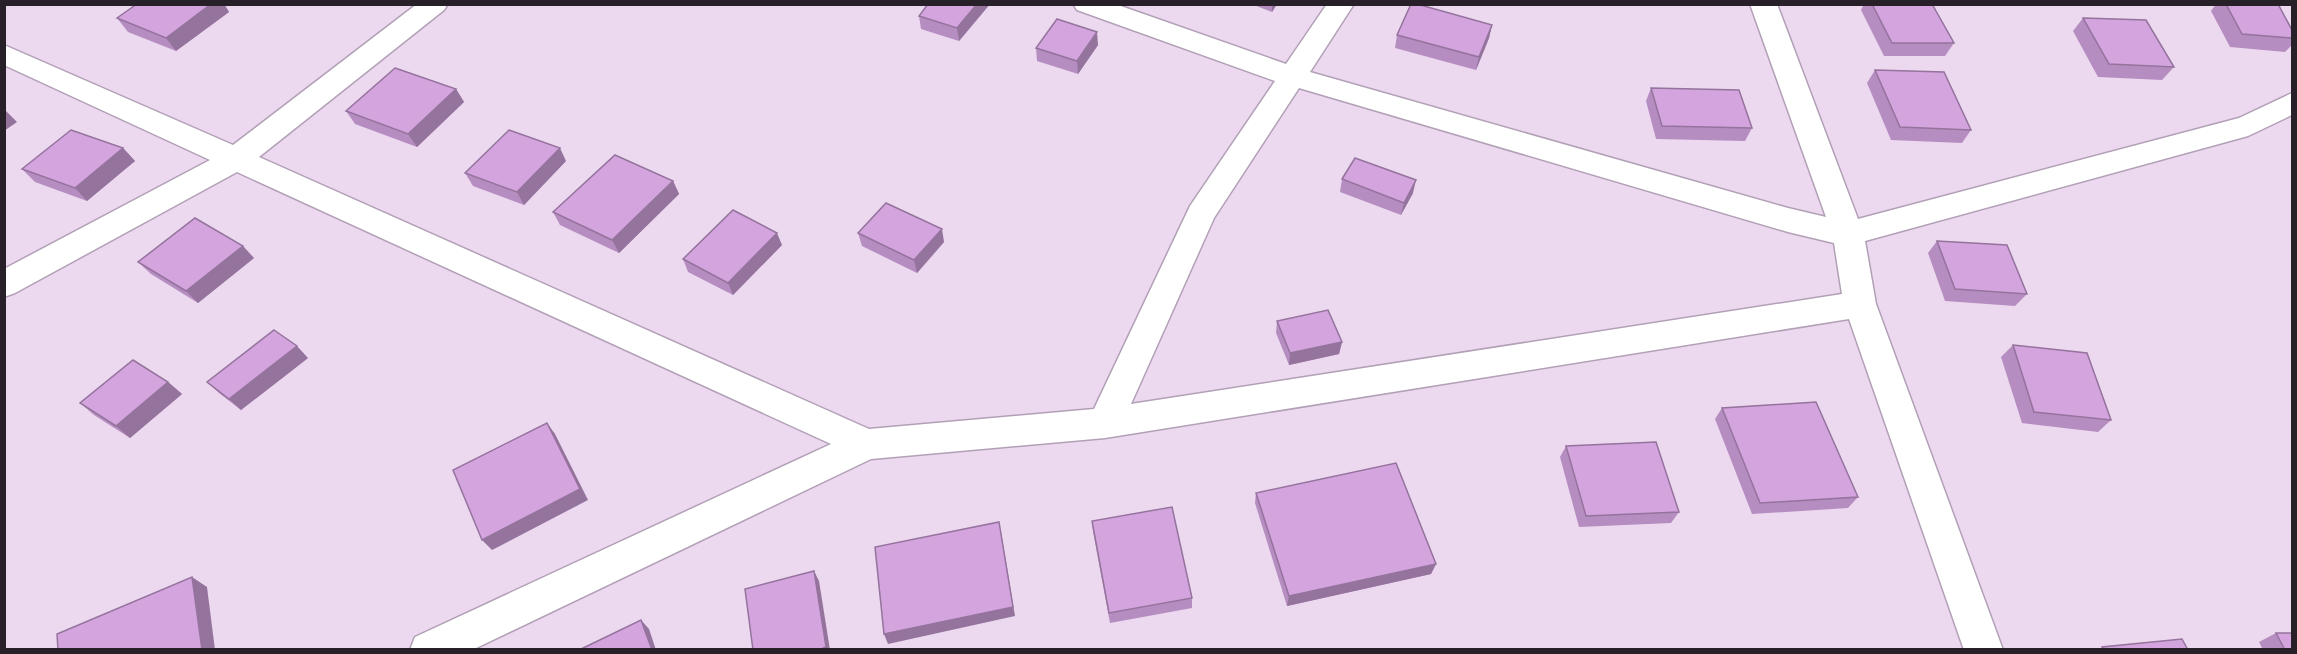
<svg xmlns="http://www.w3.org/2000/svg" width="2297" height="654" font-family="'Libre Baskerville',serif">
  <style>
    .lines { fill: none; stroke-linecap: round; stroke-linejoin: round }
    .minor-casing { stroke: #b2a0b6; stroke-width: 3 }
    .minor { fill: #fff; fill-rule: evenodd }
    .wall { fill: #b68dc0 }
    .shaded-wall { fill: #94739c }
    .building { fill: #d4a4df; stroke: #94739c; stroke-width: 1.5 }
  </style>
  <rect width="100%" height="100%" fill="#ecd9f0"/>
  <g class="lines">
    <defs>
      <path id="minor" d="M417,4H448L444,10L259,157L869,429L1094,409L1190,206L1275,81L1077,10L1073,4H1115L1286,64L1327,4H1354L1310,72L1788,208L1826,217L1750,4H1777L1858,219L2239,118L2292,93V115L2248,136L1865,241L1876,304L2003,650H1964L1849,319L1105,438L871,459L472,650H410L415,637L831,444L237,172L15,293L4,297V269L210,160L4,65V45L233,145ZM1299,88L1788,232L1834,243L1842,294L1131,404L1214,218Z"/>
    </defs>
    <!-- minor casing -->
    <use href="#minor" class="minor-casing"/>
    <!-- minor -->
    <use href="#minor" class="minor"/>
  </g>
  <!-- wall -->
  <g class="wall">
    <path d="M137,4H224L229,12L176,51L128,32L117,18Z"/>
    <path d="M990,4L959,41L921,29L919,16Z"/>
    <path d="M1251,4H1277L1272,12Z"/>
    <path d="M1864,4H1932L1954,43L1945,56H1884L1861,10Z"/>
    <path d="M2216,4H2278L2292,30V45L2285,52L2230,47L2211,11Z"/>
    <path d="M2083,18L2174,67L2162,80L2098,77L2073,31Z"/>
    <path d="M1492,25L1489,38L1476,70L1395,48L1397,35Z"/>
    <path d="M1098,45L1078,74L1037,61L1036,48Z"/>
    <path d="M1875,70L1971,130L1962,143L1891,140L1867,83Z"/>
    <path d="M1651,88L1752,128L1745,141L1656,139L1646,101Z"/>
    <path d="M456,89L464,102L417,147L355,124L346,111Z"/>
    <path d="M123,148L135,161L87,201L35,182L22,169Z"/>
    <path d="M566,161L524,205L473,186L465,173Z"/>
    <path d="M1342,179L1413,193L1401,215L1340,192Z"/>
    <path d="M673,181L679,194L619,253L560,225L553,212Z"/>
    <path d="M858,233L944,242L917,273L862,246Z"/>
    <path d="M1937,241L2027,294L2015,306L1945,301L1928,253Z"/>
    <path d="M782,245L733,295L688,272L683,259Z"/>
    <path d="M254,258L198,303L151,274L138,262Z"/>
    <path d="M1277,321L1342,342L1339,354L1289,365L1276,333Z"/>
    <path d="M2013,345L2111,420L2098,432L2022,423L2001,357Z"/>
    <path d="M308,358L241,410L219,393L207,382Z"/>
    <path d="M168,382L182,394L130,438L94,415L80,403Z"/>
    <path d="M1722,408L1858,497L1848,508L1752,514L1715,419Z"/>
    <path d="M1566,446L1679,512L1671,523L1579,527L1560,457Z"/>
    <path d="M1256,493L1436,564L1431,574L1287,606L1255,503Z"/>
    <path d="M1092,521L1192,598V608L1110,623L1093,531Z"/>
    <path d="M2276,633L2292,650H2263L2259,642Z"/>
  </g>
  <!-- shaded-wall -->
  <g class="shaded-wall">
    <path d="M211,4H224L229,12L176,51L166,38Z"/>
    <path d="M977,4H990L959,41L957,28Z"/>
    <path d="M1272,4H1277L1272,12Z"/>
    <path d="M1492,25L1489,38L1476,70L1479,57Z"/>
    <path d="M1097,32L1098,45L1078,74L1077,61Z"/>
    <path d="M456,89L464,102L417,147L408,134Z"/>
    <path d="M4,109L17,122L4,131Z"/>
    <path d="M123,148L135,161L87,201L75,188Z"/>
    <path d="M560,148L566,161L524,205L517,192Z"/>
    <path d="M1416,180L1413,193L1401,215L1404,203Z"/>
    <path d="M673,181L679,194L619,253L612,240Z"/>
    <path d="M942,229L944,242L917,273L914,260Z"/>
    <path d="M777,233L782,245L733,295L728,283Z"/>
    <path d="M243,246L254,258L198,303L186,291Z"/>
    <path d="M1342,342L1339,354L1289,365L1290,353Z"/>
    <path d="M297,346L308,358L241,410L229,399Z"/>
    <path d="M168,382L182,394L130,438L116,426Z"/>
    <path d="M547,423L555,434L588,500L492,550L482,540Z"/>
    <path d="M1001,532L1015,616L888,644L884,634Z"/>
    <path d="M1436,564L1431,574L1287,606L1289,596Z"/>
    <path d="M814,571L819,581L830,650H819Z"/>
    <path d="M192,577L207,587L215,650H202Z"/>
    <path d="M641,620L649,629L656,650H652Z"/>
  </g>
  <!-- building -->
  <g class="building">
    <path d="M137,4H211L166,38L117,18Z"/>
    <path d="M928,4H977L957,28L919,16Z"/>
    <path d="M1411,4H1417L1492,25L1479,57L1397,35Z"/>
    <path d="M1872,4H1932L1954,43H1892Z"/>
    <path d="M2226,4H2278L2292,30V38L2242,34Z"/>
    <path d="M2083,18L2146,20L2174,67L2109,64Z"/>
    <path d="M1057,19L1097,32L1077,61L1036,48Z"/>
    <path d="M395,68L456,89L408,134L346,111Z"/>
    <path d="M1875,70L1944,72L1971,130L1900,127Z"/>
    <path d="M1651,88L1739,90L1752,128L1662,126Z"/>
    <path d="M71,130L123,148L75,188L22,169Z"/>
    <path d="M509,130L560,148L517,192L465,173Z"/>
    <path d="M615,155L673,181L612,240L553,212Z"/>
    <path d="M1355,158L1416,180L1404,203L1342,179Z"/>
    <path d="M886,203L942,229L914,260L858,233Z"/>
    <path d="M733,210L777,233L728,283L683,259Z"/>
    <path d="M195,218L243,246L186,291L138,262Z"/>
    <path d="M1937,241L2007,245L2027,294L1955,289Z"/>
    <path d="M1328,310L1342,342L1290,353L1277,321Z"/>
    <path d="M274,330L297,346L229,399L207,382Z"/>
    <path d="M2013,345L2087,353L2111,420L2034,412Z"/>
    <path d="M133,360L168,382L116,426L80,403Z"/>
    <path d="M1816,402L1858,497L1760,503L1722,408Z"/>
    <path d="M547,423L580,489L482,540L453,470Z"/>
    <path d="M1656,442L1679,512L1586,516L1566,446Z"/>
    <path d="M1396,463L1436,564L1289,596L1256,493Z"/>
    <path d="M1172,507L1192,598L1109,613L1092,521Z"/>
    <path d="M999,522L1013,607L884,634L875,547Z"/>
    <path d="M814,571L826,647L819,650H753L745,589Z"/>
    <path d="M192,577L202,650H58L57,634Z"/>
    <path d="M641,620L652,650H579Z"/>
    <path d="M2276,633H2292V650H2285Z"/>
    <path d="M2182,639L2188,650H2103L2102,647Z"/>
  </g>
  <!-- border -->
  <rect width="2297" height="654" fill="none" stroke="#272028" stroke-width="12"/>
</svg>
